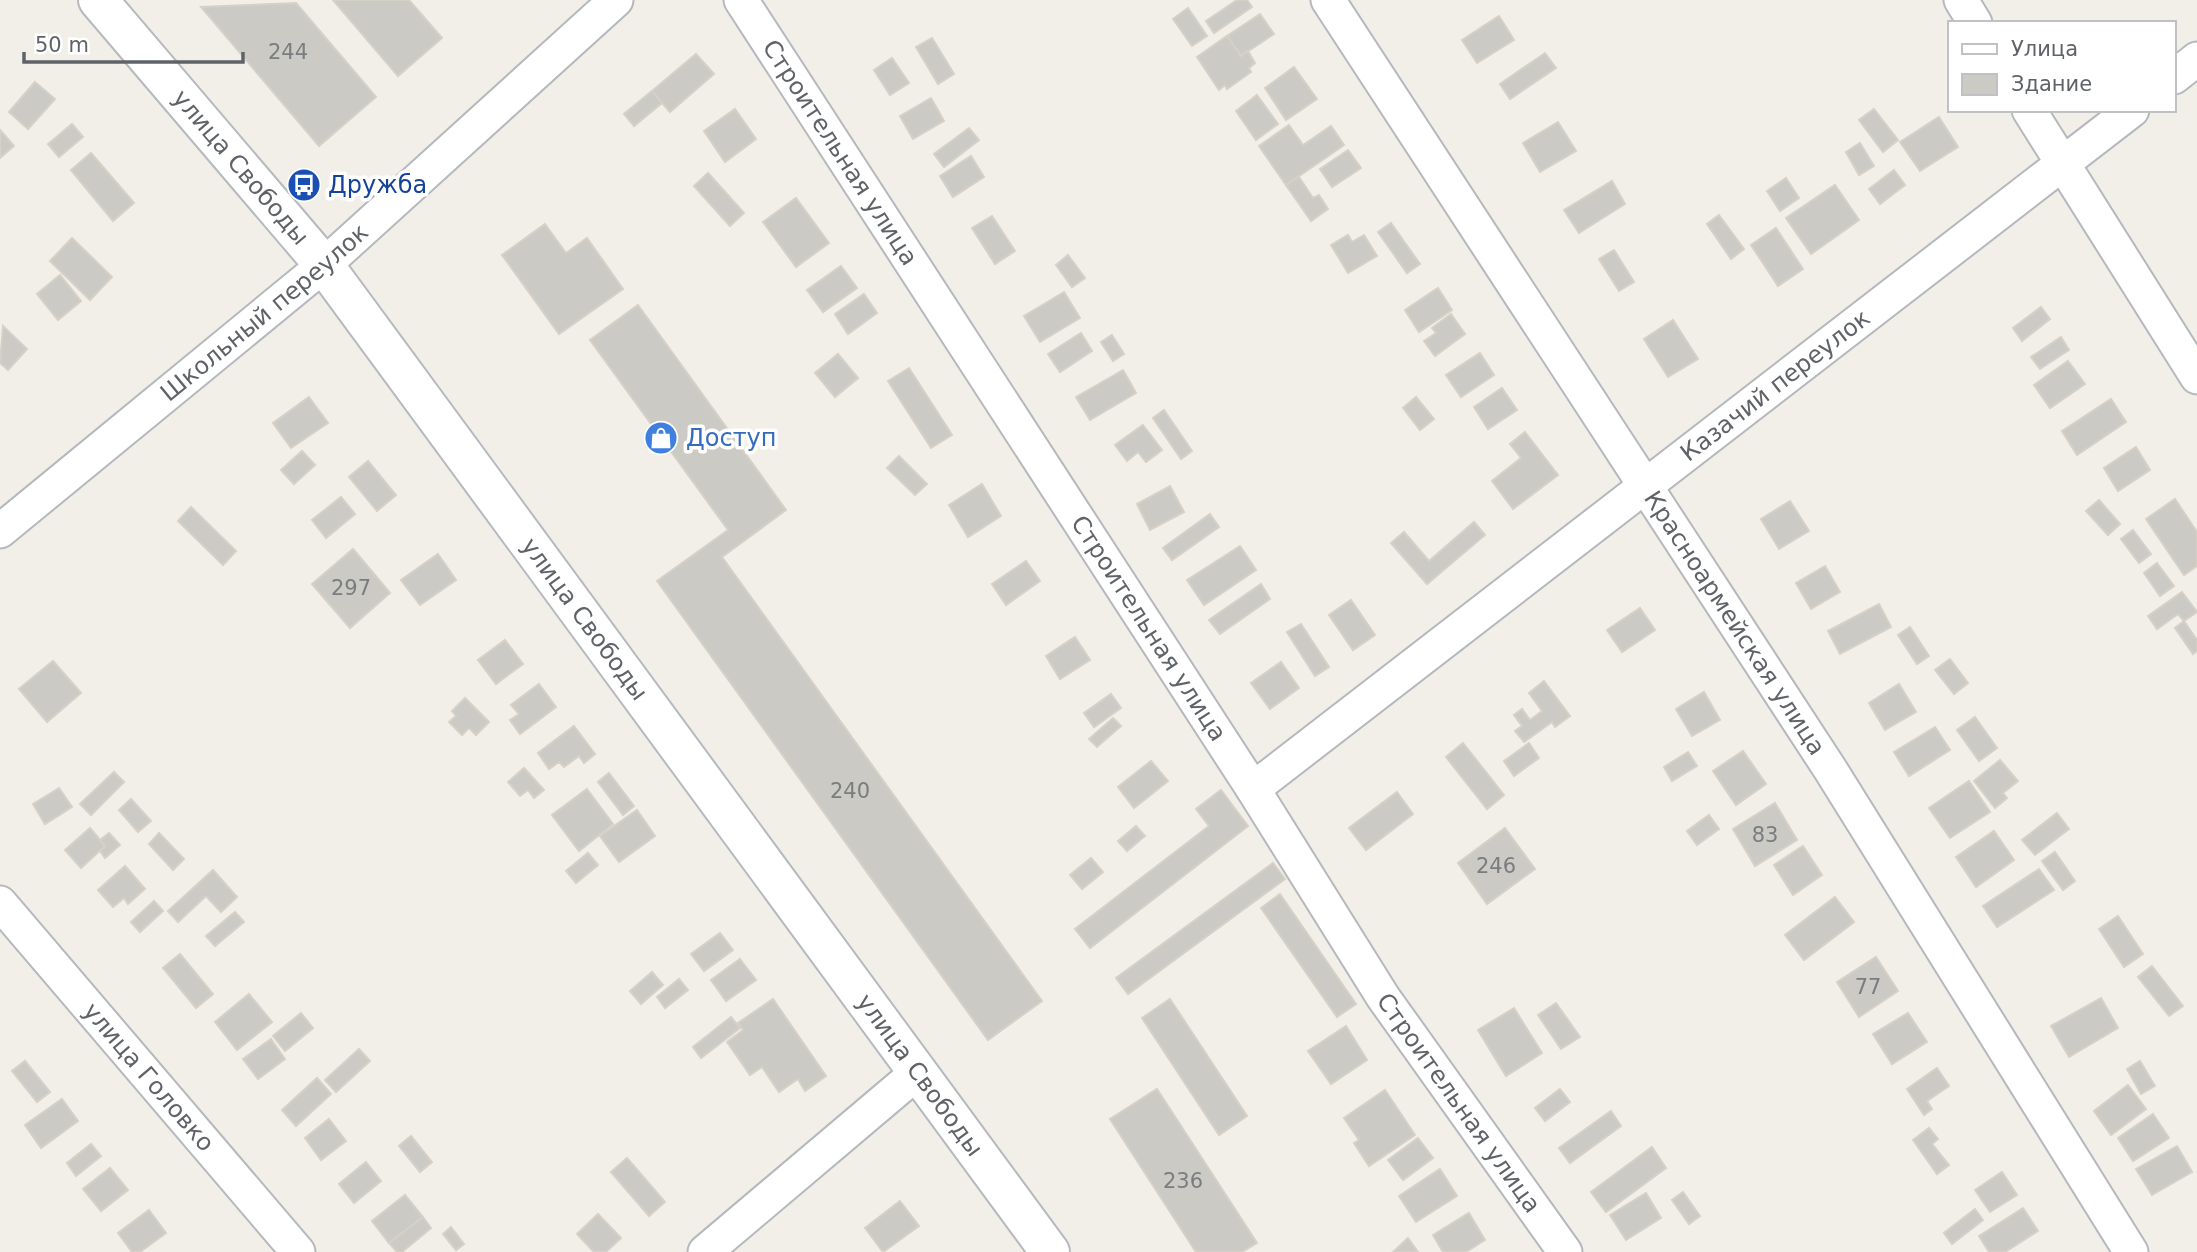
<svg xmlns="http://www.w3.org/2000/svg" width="2197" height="1252" font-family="'DejaVu Sans',sans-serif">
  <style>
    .building { fill: #cccac5; stroke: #d6d1c6; stroke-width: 2 }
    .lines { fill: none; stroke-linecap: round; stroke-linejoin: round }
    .minor-casing { stroke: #b5b8bc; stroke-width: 37 }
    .secondary-casing { stroke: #b6babf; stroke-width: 42 }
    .minor { stroke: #fff; stroke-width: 33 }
    .secondary { stroke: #fff; stroke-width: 38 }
    .labels { text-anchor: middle; stroke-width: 7; stroke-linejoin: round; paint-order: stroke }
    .number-label { font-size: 21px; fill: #7a7d7f }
    .street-label { font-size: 24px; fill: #5f6368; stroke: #fff }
    .transit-label { font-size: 24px; fill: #164399; stroke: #fff; text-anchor: start }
    .shop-label { font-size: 24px; fill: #366cbe; stroke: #fff; text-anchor: start }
  </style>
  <rect width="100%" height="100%" fill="#f1efe8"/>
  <!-- building -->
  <g class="building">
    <path d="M333,0H409L442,38L398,76Z"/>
    <path d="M1237,0H1247L1252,7L1214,33L1206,21Z"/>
    <path d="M296,3L376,97L319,146L201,7Z"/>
    <path d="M1188,8L1207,36L1192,46L1173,19Z"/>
    <path d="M1260,14L1274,34L1241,56L1227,36Z"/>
    <path d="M1499,16L1514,40L1477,63L1462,40Z"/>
    <path d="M1227,36L1241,56L1248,51L1255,63L1249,68L1251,72L1227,89L1225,85L1219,90L1197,57Z"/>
    <path d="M932,38L954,74L938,84L916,47Z"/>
    <path d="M1545,53L1556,68L1510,99L1500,84Z"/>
    <path d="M696,54L714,74L670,112L652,91Z"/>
    <path d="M892,58L909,83L890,95L874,70Z"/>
    <path d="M1294,67L1317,99L1286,120L1265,88Z"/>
    <path d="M35,82L55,99L28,129L9,112Z"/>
    <path d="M652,91L662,103L634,126L624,114Z"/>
    <path d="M1257,95L1278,124L1256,140L1236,111Z"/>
    <path d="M931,98L944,121L913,139L900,116Z"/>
    <path d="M735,109L756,139L725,162L704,131Z"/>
    <path d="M1874,109L1898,140L1883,152L1859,120Z"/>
    <path d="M1939,117L1958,147L1920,171L1900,142Z"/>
    <path d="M1558,122L1576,151L1540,172L1523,143Z"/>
    <path d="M72,124L83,137L59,157L48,144Z"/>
    <path d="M1289,125L1303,145L1331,126L1344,145L1286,185L1259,146Z"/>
    <path d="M969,128L979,140L944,167L934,154Z"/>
    <path d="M0,130L14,146L0,158Z"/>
    <path d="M1860,143L1874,166L1859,175L1846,152Z"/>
    <path d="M1348,150L1361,168L1332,187L1320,169Z"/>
    <path d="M91,153L134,203L113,221L71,170Z"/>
    <path d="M971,156L984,177L953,197L940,176Z"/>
    <path d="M1894,170L1905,185L1880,204L1869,189Z"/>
    <path d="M708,173L744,213L730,226L694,186Z"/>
    <path d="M1299,177L1313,198L1319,195L1328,209L1311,221L1286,185Z"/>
    <path d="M1786,178L1799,198L1780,211L1767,191Z"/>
    <path d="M1612,181L1625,204L1579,233L1564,210Z"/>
    <path d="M1835,185L1859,220L1811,254L1786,218Z"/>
    <path d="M796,198L829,243L796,267L763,222Z"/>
    <path d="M1719,215L1744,249L1731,259L1707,224Z"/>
    <path d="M992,216L1015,251L995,264L972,228Z"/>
    <path d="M1391,223L1420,264L1407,273L1378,232Z"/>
    <path d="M545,224L566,253L587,238L623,289L559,334L502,255Z"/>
    <path d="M1776,228L1803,269L1778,286L1751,245Z"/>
    <path d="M1348,235L1352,242L1364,235L1377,256L1348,273L1331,245Z"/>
    <path d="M72,238L112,277L90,300L50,261Z"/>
    <path d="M1614,250L1634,282L1619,291L1599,259Z"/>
    <path d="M1068,255L1085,278L1072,287L1056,265Z"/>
    <path d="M841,266L857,288L823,312L807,290Z"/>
    <path d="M60,275L81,301L58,320L37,294Z"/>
    <path d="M1438,288L1452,310L1419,332L1405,310Z"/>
    <path d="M1064,292L1080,318L1040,342L1024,316Z"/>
    <path d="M864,294L877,313L848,334L835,314Z"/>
    <path d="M638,305L786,510L722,557L1042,1001L988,1040L657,581L728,530L590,340Z"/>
    <path d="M2041,307L2050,319L2022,341L2013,328Z"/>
    <path d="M1451,314L1465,334L1435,356L1424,341L1436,333L1432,328Z"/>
    <path d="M1673,320L1698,359L1668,377L1644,339Z"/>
    <path d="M3,326L27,349L8,370L0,363Z"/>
    <path d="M1081,333L1092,351L1060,372L1048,354Z"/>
    <path d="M1112,335L1124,354L1113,361L1101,342Z"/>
    <path d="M2061,337L2069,350L2040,369L2031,357Z"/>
    <path d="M1480,353L1494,375L1461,397L1446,375Z"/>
    <path d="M838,354L858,378L835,397L815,373Z"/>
    <path d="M2068,361L2085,384L2050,408L2034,385Z"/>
    <path d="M909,368L952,435L931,448L888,381Z"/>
    <path d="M1123,370L1136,393L1090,420L1076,397Z"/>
    <path d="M1502,388L1517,410L1488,429L1474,407Z"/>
    <path d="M309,397L328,423L291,448L273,423Z"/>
    <path d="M1416,397L1434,419L1420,430L1403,408Z"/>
    <path d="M2111,399L2126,422L2077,455L2062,431Z"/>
    <path d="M1164,410L1192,451L1181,459L1153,418Z"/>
    <path d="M1143,425L1162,450L1146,462L1138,452L1127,461L1115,445Z"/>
    <path d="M1525,432L1558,475L1513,509L1492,481L1521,458L1510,444Z"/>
    <path d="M2136,447L2150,470L2118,491L2104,468Z"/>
    <path d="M302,451L315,465L294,484L281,470Z"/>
    <path d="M899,456L927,484L915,495L887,468Z"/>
    <path d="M368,461L396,495L377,511L349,477Z"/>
    <path d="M982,484L1001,516L968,537L949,505Z"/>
    <path d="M1170,486L1184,512L1150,530L1137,504Z"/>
    <path d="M341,497L355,514L326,538L312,520Z"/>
    <path d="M2175,499L2197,532V566L2184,575L2146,519Z"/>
    <path d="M2099,500L2120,524L2108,535L2086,511Z"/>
    <path d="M1790,501L1809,531L1779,549L1761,519Z"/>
    <path d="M191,507L236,551L223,565L178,521Z"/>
    <path d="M1210,514L1219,527L1172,560L1163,548Z"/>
    <path d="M1474,522L1485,535L1427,584L1391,543L1404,532L1429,561Z"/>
    <path d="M2133,530L2151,554L2139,563L2121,539Z"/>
    <path d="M1240,546L1256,570L1204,605L1187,580Z"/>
    <path d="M353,549L390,593L350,628L312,584Z"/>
    <path d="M438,554L456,580L420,605L401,580Z"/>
    <path d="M1026,561L1040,581L1006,605L992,584Z"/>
    <path d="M2157,563L2174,586L2160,596L2144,573Z"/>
    <path d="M1825,566L1840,592L1811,609L1796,583Z"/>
    <path d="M1261,584L1270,599L1220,634L1209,620Z"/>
    <path d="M2182,592L2197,612L2184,621L2178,614L2157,629L2148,616Z"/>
    <path d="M1351,600L1375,635L1353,650L1329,615Z"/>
    <path d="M1879,604L1891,627L1840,654L1828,631Z"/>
    <path d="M1640,608L1655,630L1622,652L1607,630Z"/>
    <path d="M2184,621L2197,640V651L2193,654L2175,628Z"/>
    <path d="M1301,624L1329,667L1315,676L1287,632Z"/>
    <path d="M1910,627L1929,656L1917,664L1898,635Z"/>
    <path d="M1075,637L1090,660L1060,679L1046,656Z"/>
    <path d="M505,640L523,664L496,684L478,660Z"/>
    <path d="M1950,659L1968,683L1954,694L1935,670Z"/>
    <path d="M53,661L81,693L47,722L19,689Z"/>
    <path d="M1281,662L1299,688L1270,709L1251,683Z"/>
    <path d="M1544,681L1570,716L1555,727L1552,722L1524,742L1515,731L1522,726L1514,715L1522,709L1530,720L1542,711L1529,693Z"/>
    <path d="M539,684L556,707L520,734L510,720L519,714L511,705Z"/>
    <path d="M1899,684L1916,712L1885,730L1869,703Z"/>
    <path d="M1704,692L1720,720L1692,736L1676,709Z"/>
    <path d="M1111,694L1121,708L1094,727L1084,713Z"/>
    <path d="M465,698L489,722L476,735L469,728L462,735L449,722L456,716L452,711Z"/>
    <path d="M1975,717L1997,748L1979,761L1957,730Z"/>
    <path d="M1113,718L1121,726L1097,747L1089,739Z"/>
    <path d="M574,726L595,754L584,763L579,756L564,767L559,762L549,769L538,753Z"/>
    <path d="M1935,727L1950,750L1909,776L1894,752Z"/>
    <path d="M1463,743L1504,795L1487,809L1446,757Z"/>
    <path d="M1529,743L1539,758L1514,776L1504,761Z"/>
    <path d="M1743,751L1766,784L1736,805L1713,771Z"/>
    <path d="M1688,752L1697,766L1672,781L1664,767Z"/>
    <path d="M2000,760L2018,781L2003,793L2007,798L1995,808L1974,781Z"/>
    <path d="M1151,761L1168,781L1134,808L1118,787Z"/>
    <path d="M524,768L544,790L534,798L528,790L520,796L508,782Z"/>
    <path d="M114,772L124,782L91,815L80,804Z"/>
    <path d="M609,773L634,806L623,815L598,782Z"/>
    <path d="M1969,781L1990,812L1950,838L1929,808Z"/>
    <path d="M59,788L72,807L45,824L33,804Z"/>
    <path d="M587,789L613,824L579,851L552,815Z"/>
    <path d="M1221,790L1248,826L1090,948L1075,929L1209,826L1196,809Z"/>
    <path d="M1397,792L1413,814L1366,850L1349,828Z"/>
    <path d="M131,799L151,821L138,832L119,810Z"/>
    <path d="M1775,803L1797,840L1755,866L1733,829Z"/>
    <path d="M637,810L655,836L619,862L600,836Z"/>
    <path d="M2057,813L2069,829L2035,855L2022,840Z"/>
    <path d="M1709,815L1719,829L1697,845L1687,831Z"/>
    <path d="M1136,826L1145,836L1127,851L1118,841Z"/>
    <path d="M90,828L105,846L81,868L65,850Z"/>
    <path d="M1505,828L1535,869L1487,904L1458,863Z"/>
    <path d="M1994,831L2014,860L1976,887L1956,857Z"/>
    <path d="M109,833L120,845L105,858L100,851L105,846L100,840Z"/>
    <path d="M159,833L184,859L173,870L149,844Z"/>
    <path d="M1803,846L1822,875L1793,895L1774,865Z"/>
    <path d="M2055,852L2075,881L2063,890L2042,861Z"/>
    <path d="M588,853L598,865L576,883L566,871Z"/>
    <path d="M1091,858L1103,872L1082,889L1070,875Z"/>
    <path d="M1273,863L1285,879L1128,994L1116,978Z"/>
    <path d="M125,866L145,889L128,904L124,898L113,907L98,890Z"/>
    <path d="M2039,869L2054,890L1997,927L1983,906Z"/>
    <path d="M213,870L237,897L221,912L206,896L178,922L168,911Z"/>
    <path d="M1280,894L1356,1004L1337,1017L1261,908Z"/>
    <path d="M1835,897L1854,922L1804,960L1785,935Z"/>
    <path d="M154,901L163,911L140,932L131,922Z"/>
    <path d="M235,912L244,922L215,946L206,936Z"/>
    <path d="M2118,916L2143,954L2124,967L2099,929Z"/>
    <path d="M720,933L733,950L704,971L691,954Z"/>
    <path d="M180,954L213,994L196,1008L163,968Z"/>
    <path d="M1876,957L1898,991L1859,1017L1837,982Z"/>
    <path d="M740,959L756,980L726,1001L711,980Z"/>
    <path d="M2152,966L2183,1006L2169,1016L2138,977Z"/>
    <path d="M652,972L663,985L641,1004L630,991Z"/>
    <path d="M679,979L688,990L665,1008L657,997Z"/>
    <path d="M249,994L272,1022L237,1050L215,1022Z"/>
    <path d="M2101,998L2118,1028L2069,1057L2051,1026Z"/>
    <path d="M773,999L826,1076L805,1091L798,1079L779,1092L762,1067L750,1075L727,1042L743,1030L738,1023Z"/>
    <path d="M1170,999L1247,1116L1219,1135L1142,1018Z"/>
    <path d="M1556,1003L1580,1037L1561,1049L1538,1015Z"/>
    <path d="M1514,1008L1542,1053L1506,1076L1478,1030Z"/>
    <path d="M301,1013L313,1028L285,1051L273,1036Z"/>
    <path d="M1908,1013L1927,1042L1892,1064L1873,1034Z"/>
    <path d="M731,1017L740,1028L701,1058L693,1047Z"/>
    <path d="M1346,1026L1367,1060L1331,1084L1308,1051Z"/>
    <path d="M271,1039L285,1059L258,1079L243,1059Z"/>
    <path d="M359,1049L370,1061L336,1092L325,1080Z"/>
    <path d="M25,1061L50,1092L37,1102L12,1071Z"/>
    <path d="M2140,1061L2155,1086L2141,1094L2127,1069Z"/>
    <path d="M1937,1068L1949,1086L1927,1101L1932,1109L1924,1115L1907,1089Z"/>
    <path d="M317,1078L331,1094L296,1126L282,1110Z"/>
    <path d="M2128,1085L2146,1109L2111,1135L2094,1111Z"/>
    <path d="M1157,1089L1257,1243L1242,1252H1196L1110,1119Z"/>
    <path d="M1560,1089L1570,1102L1545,1121L1535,1108Z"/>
    <path d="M1385,1090L1415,1135L1369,1166L1354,1143L1359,1140L1344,1118Z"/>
    <path d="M62,1099L78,1121L41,1148L25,1125Z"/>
    <path d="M1611,1111L1621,1126L1570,1163L1559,1148Z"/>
    <path d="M2153,1114L2169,1138L2133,1161L2118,1138Z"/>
    <path d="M329,1119L346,1141L321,1160L305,1138Z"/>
    <path d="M1929,1128L1938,1139L1932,1144L1949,1165L1937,1174L1913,1140Z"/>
    <path d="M411,1136L432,1162L420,1172L399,1146Z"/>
    <path d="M1418,1138L1433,1158L1403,1180L1388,1160Z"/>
    <path d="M91,1144L101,1156L76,1176L67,1163Z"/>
    <path d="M2177,1146L2192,1172L2152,1195L2136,1169Z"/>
    <path d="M1652,1147L1666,1168L1606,1212L1591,1192Z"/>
    <path d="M627,1158L665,1202L649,1216L611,1172Z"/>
    <path d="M366,1162L381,1181L354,1203L339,1184Z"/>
    <path d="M110,1168L128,1190L101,1211L83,1189Z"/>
    <path d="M1440,1169L1457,1196L1416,1222L1399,1196Z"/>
    <path d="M2002,1172L2017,1195L1990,1212L1975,1190Z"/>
    <path d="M1683,1192L1700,1216L1689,1224L1672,1200Z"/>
    <path d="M1646,1193L1661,1218L1626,1240L1610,1215Z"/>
    <path d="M405,1195L423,1217L389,1243L372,1221Z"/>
    <path d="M900,1201L919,1226L883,1252L865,1228Z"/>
    <path d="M2023,1208L2038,1231L2005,1252H1989L1979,1236Z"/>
    <path d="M1975,1209L1983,1220L1952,1244L1944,1233Z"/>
    <path d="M149,1210L166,1233L140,1252H132L118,1233Z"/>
    <path d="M1469,1213L1485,1240L1466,1252H1443L1433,1235Z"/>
    <path d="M598,1214L621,1238L606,1252H594L577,1234Z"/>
    <path d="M423,1217L431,1228L402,1252H397L389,1243Z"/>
    <path d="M451,1227L464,1244L456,1250L443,1234Z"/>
    <path d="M1408,1238L1418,1252H1393Z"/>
  </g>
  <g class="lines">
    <defs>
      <g id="minor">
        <path id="s1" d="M741,0L1253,789L1383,997L1565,1252"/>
        <path id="s2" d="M1328,0L1830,769L2131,1252"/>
        <path d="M1961,0L1975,23"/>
        <path d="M2174,77L2197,59"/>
        <path d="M2029,110L2197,377"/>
        <path id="s3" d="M0,531L324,265L616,0"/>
        <path id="s4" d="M1253,789L2132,110"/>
        <path id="s5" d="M0,903L298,1252"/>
        <path d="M705,1252L919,1071"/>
      </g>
      <g id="secondary">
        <path id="s6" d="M98,0L324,265L1050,1252"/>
      </g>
    </defs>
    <!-- minor casing -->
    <use href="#minor" class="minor-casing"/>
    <!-- secondary casing -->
    <use href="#secondary" class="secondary-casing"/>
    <!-- minor -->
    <use href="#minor" class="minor"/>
    <!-- secondary -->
    <use href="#secondary" class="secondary"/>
  </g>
  <!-- icons -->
  <defs>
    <symbol id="bus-disc" viewBox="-11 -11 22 22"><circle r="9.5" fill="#1a4fb4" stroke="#fff"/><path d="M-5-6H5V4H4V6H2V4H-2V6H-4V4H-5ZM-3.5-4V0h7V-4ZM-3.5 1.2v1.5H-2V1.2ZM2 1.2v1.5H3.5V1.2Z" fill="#fff"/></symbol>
    <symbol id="shop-disc" viewBox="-11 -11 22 22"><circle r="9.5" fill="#3f7fe0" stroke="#fff"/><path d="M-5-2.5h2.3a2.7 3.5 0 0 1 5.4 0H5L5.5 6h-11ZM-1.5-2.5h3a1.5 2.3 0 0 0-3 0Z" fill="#fff"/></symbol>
  </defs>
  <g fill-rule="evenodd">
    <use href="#bus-disc" x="285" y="166" width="38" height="38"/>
    <use href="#shop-disc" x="642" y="419" width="38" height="38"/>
  </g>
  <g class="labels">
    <!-- number labels -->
    <g class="number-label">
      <text x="288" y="59">244</text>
      <text x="351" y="595">297</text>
      <text x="850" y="798">240</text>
      <text x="1765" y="842">83</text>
      <text x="1496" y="873">246</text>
      <text x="1868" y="994">77</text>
      <text x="1183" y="1188">236</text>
    </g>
    <!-- street labels -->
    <g class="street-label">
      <text dy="8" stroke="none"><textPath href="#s1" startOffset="182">Строительная улица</textPath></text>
      <text dy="8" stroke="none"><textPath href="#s6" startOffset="220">улица Свободы</textPath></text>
      <text dy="8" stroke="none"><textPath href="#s3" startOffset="343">Школьный переулок</textPath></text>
      <text dy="8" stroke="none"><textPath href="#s4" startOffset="660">Казачий переулок</textPath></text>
      <text dy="8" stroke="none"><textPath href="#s6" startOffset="788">улица Свободы</textPath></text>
      <text dy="8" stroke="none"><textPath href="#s2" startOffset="744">Красноармейская улица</textPath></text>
      <text dy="8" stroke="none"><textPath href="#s1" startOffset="749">Строительная улица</textPath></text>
      <text dy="8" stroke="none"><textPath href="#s6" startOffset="1354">улица Свободы</textPath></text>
      <text dy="8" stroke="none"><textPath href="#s5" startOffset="229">улица Головко</textPath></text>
      <text dy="8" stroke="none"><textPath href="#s1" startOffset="1316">Строительная улица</textPath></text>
    </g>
    <!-- transit labels -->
    <g class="transit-label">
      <text x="328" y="193">Дружба</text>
    </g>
    <!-- shop labels -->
    <g class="shop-label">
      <text x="686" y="446">Доступ</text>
    </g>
  </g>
  <!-- legend -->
  <rect x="1948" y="21" width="228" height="91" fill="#ffffff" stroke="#bfc1c3" stroke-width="2"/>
  <rect x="1962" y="44" width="35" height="10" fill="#ffffff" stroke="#bfc1c3" stroke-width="2"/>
  <text x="2011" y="56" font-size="21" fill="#5f6368">Улица</text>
  <rect x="1962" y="74" width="35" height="21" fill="#cccac5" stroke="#bfc1c3" stroke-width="2"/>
  <text x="2011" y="91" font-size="21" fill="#5f6368">Здание</text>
  <!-- scale -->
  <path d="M24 52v10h219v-10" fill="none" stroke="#5f6368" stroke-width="3.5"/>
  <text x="35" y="52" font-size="21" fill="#5f6368" stroke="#ffffff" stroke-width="5" paint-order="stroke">50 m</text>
</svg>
